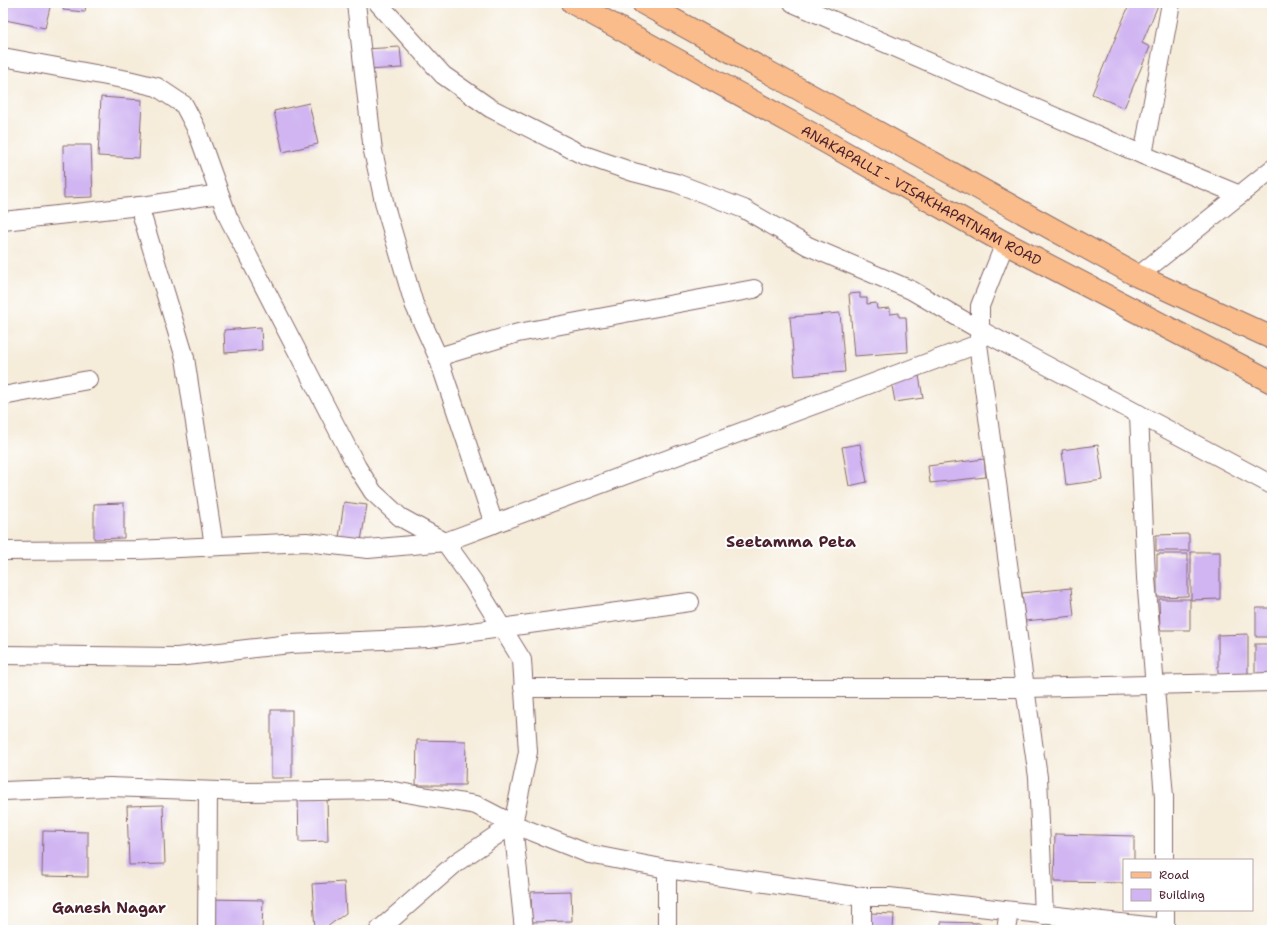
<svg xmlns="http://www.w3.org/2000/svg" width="1275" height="933" font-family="'Shantell Sans',sans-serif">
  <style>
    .building { fill: #d0b5f2 }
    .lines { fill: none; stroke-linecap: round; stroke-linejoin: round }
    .street-casing { stroke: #866768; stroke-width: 20 }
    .primary-casing { stroke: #866768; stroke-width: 24 }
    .street { stroke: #fff; stroke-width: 18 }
    .primary { stroke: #f9bc8a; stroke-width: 22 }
    .labels { text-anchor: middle; stroke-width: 4; stroke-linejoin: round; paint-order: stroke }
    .street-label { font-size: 14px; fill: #4a1f2b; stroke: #fff }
    .neighbourhood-label { font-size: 15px; font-weight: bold; fill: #4a1f2b; stroke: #fff }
    .quarter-label { font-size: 16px; font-weight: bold; fill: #4a1f2b; stroke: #fff }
  </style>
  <rect width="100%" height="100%" fill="#fff"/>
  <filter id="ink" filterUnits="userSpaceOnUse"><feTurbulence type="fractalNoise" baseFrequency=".025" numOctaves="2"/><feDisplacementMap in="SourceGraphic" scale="8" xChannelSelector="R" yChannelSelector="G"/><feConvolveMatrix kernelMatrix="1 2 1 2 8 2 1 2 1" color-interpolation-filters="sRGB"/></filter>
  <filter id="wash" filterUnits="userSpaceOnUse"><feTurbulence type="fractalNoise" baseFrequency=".012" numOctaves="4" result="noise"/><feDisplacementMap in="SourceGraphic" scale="16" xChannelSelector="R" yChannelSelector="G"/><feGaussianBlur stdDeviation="0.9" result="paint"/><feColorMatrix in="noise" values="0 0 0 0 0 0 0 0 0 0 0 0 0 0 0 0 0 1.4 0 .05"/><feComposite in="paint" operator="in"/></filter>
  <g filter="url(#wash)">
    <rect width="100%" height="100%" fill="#f5ecda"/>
    <g id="blocks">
      <!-- building -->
      <g class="building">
        <path d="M8,3H51L45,28L5,20Z"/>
        <path d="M64,3H86L85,12L63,10Z"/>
        <path d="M1130,3H1159L1142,43L1150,47L1124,108L1092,94Z"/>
        <path d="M400,47L402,68L366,70L365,49Z"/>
        <path d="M101,97L142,100L139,158L98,156Z"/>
        <path d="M309,103L318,144L283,152L274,111Z"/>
        <path d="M63,145H91L93,197L64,198Z"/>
        <path d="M3,153H6L7,185H3Z"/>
        <path d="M860,293V298H867V304L876,303L877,309L890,308V314L899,313V317H906L908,352L854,356L849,294Z"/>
        <path d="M840,313L845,372L795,376L790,317Z"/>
        <path d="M261,327L262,350L225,353L224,330Z"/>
        <path d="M919,376L923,398L895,402L891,380Z"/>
        <path d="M860,444L867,482L849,486L842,447Z"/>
        <path d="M1098,445L1103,480L1066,485L1062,450Z"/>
        <path d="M984,459L986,477L930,483L928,466Z"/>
        <path d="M344,502L367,505L361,541L339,538Z"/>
        <path d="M124,503V538L94,539V504Z"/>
        <path d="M1189,534V551H1156V535Z"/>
        <path d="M1191,552H1220V599L1191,600Z"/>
        <path d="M1157,554H1188V596L1157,597Z"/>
        <path d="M1071,588L1074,616L1025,621L1022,593Z"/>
        <path d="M1159,599H1190V630H1160Z"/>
        <rect x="1256" y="608" width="16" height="29"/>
        <path d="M1248,634V675L1218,676V635Z"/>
        <rect x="1255" y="644" width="17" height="34"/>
        <rect x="271" y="710" width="21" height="68"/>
        <path d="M417,740L466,741L465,785H416Z"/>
        <path d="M327,797L328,841L299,842L298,798Z"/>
        <path d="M163,805L165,864L129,865L127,806Z"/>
        <path d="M43,831L88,832V877L42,876Z"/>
        <path d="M1055,834L1134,836V860H1124V883L1054,882Z"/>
        <path d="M344,882L346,913L323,930H315L312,884Z"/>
        <path d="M571,891L572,921L532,922L531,892Z"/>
        <path d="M209,899L263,900L262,930H209Z"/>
        <path d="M870,913L894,914L893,930H869Z"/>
        <path d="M941,922L981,923V930H941Z"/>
      </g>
    </g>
  </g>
  <g filter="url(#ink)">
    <use href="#blocks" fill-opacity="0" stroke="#866768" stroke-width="1"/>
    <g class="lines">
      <defs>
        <g id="street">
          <path d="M356,3L373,151L385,206L414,304L438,357L494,524"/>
          <path d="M378,3L443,75L490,108L581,154L633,172L676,183L744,209L808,246L911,290L980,330L1272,485"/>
          <path d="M793,3L1143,155L1171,3"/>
          <path d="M3,57L128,80L157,87L184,105L196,128L228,217L357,467L373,492L400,517L445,542L978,344L980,330V306L1005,243"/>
          <path d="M1143,155L1240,195"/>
          <path d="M139,206L185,358L214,546"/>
          <path d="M3,221L149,205L219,194"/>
          <path d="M1138,276L1272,169"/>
          <path d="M978,344L1025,688L1038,777L1044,915"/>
          <path d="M438,357L518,333L754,289"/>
          <path d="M3,396L88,380"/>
          <path d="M1139,414L1146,578L1164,797V860"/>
          <path d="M3,551L136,550L306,542L368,549L445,542L473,581L522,660L528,752L513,824L589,854L667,869L862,897H889L1165,928V930"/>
          <path d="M3,655L177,657L290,644L428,638L690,602"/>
          <path d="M523,688H1025L1272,682"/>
          <path d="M3,791L110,787L246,792L388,790L476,805L513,824"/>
          <path d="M513,824L524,930"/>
          <path d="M667,869V930"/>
          <path d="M1165,910V928"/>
          <path d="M207,930L208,791"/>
          <path d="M379,930L457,862L513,824"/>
          <path d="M862,930V897"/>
          <path d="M1006,930L1009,911"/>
        </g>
        <g id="primary">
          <path id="s1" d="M573,3L794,124L1005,243L1272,382"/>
          <path d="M643,3L1138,276L1272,338"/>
        </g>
      </defs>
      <!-- street casing -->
      <use href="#street" class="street-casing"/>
      <!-- primary casing -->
      <use href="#primary" class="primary-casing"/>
      <!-- street -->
      <use href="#street" class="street"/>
      <!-- primary -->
      <use href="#primary" class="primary"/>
    </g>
  </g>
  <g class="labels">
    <!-- street labels -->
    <g class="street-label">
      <text dy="5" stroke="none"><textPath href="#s1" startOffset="398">ANAKAPALLI - VISAKHAPATNAM ROAD</textPath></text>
    </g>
    <!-- neighbourhood labels -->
    <g class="neighbourhood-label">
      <text x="109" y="913">Ganesh Nagar</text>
    </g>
    <!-- quarter labels -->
    <g class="quarter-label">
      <text x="791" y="547">Seetamma Peta</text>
    </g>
  </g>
  <!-- margin -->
  <rect width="1275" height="933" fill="none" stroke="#fff" stroke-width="16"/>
  <!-- legend -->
  <rect x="1123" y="859" width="130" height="52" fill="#ffffff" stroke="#b7a5aa"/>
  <rect x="1131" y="872" width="20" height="6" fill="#f9bc8a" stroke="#b7a5aa"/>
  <text x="1159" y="879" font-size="12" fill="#4a1f2b">Road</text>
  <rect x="1131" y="889" width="20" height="12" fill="#d0b5f2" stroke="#b7a5aa"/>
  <text x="1159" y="899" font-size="12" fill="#4a1f2b">Building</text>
</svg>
